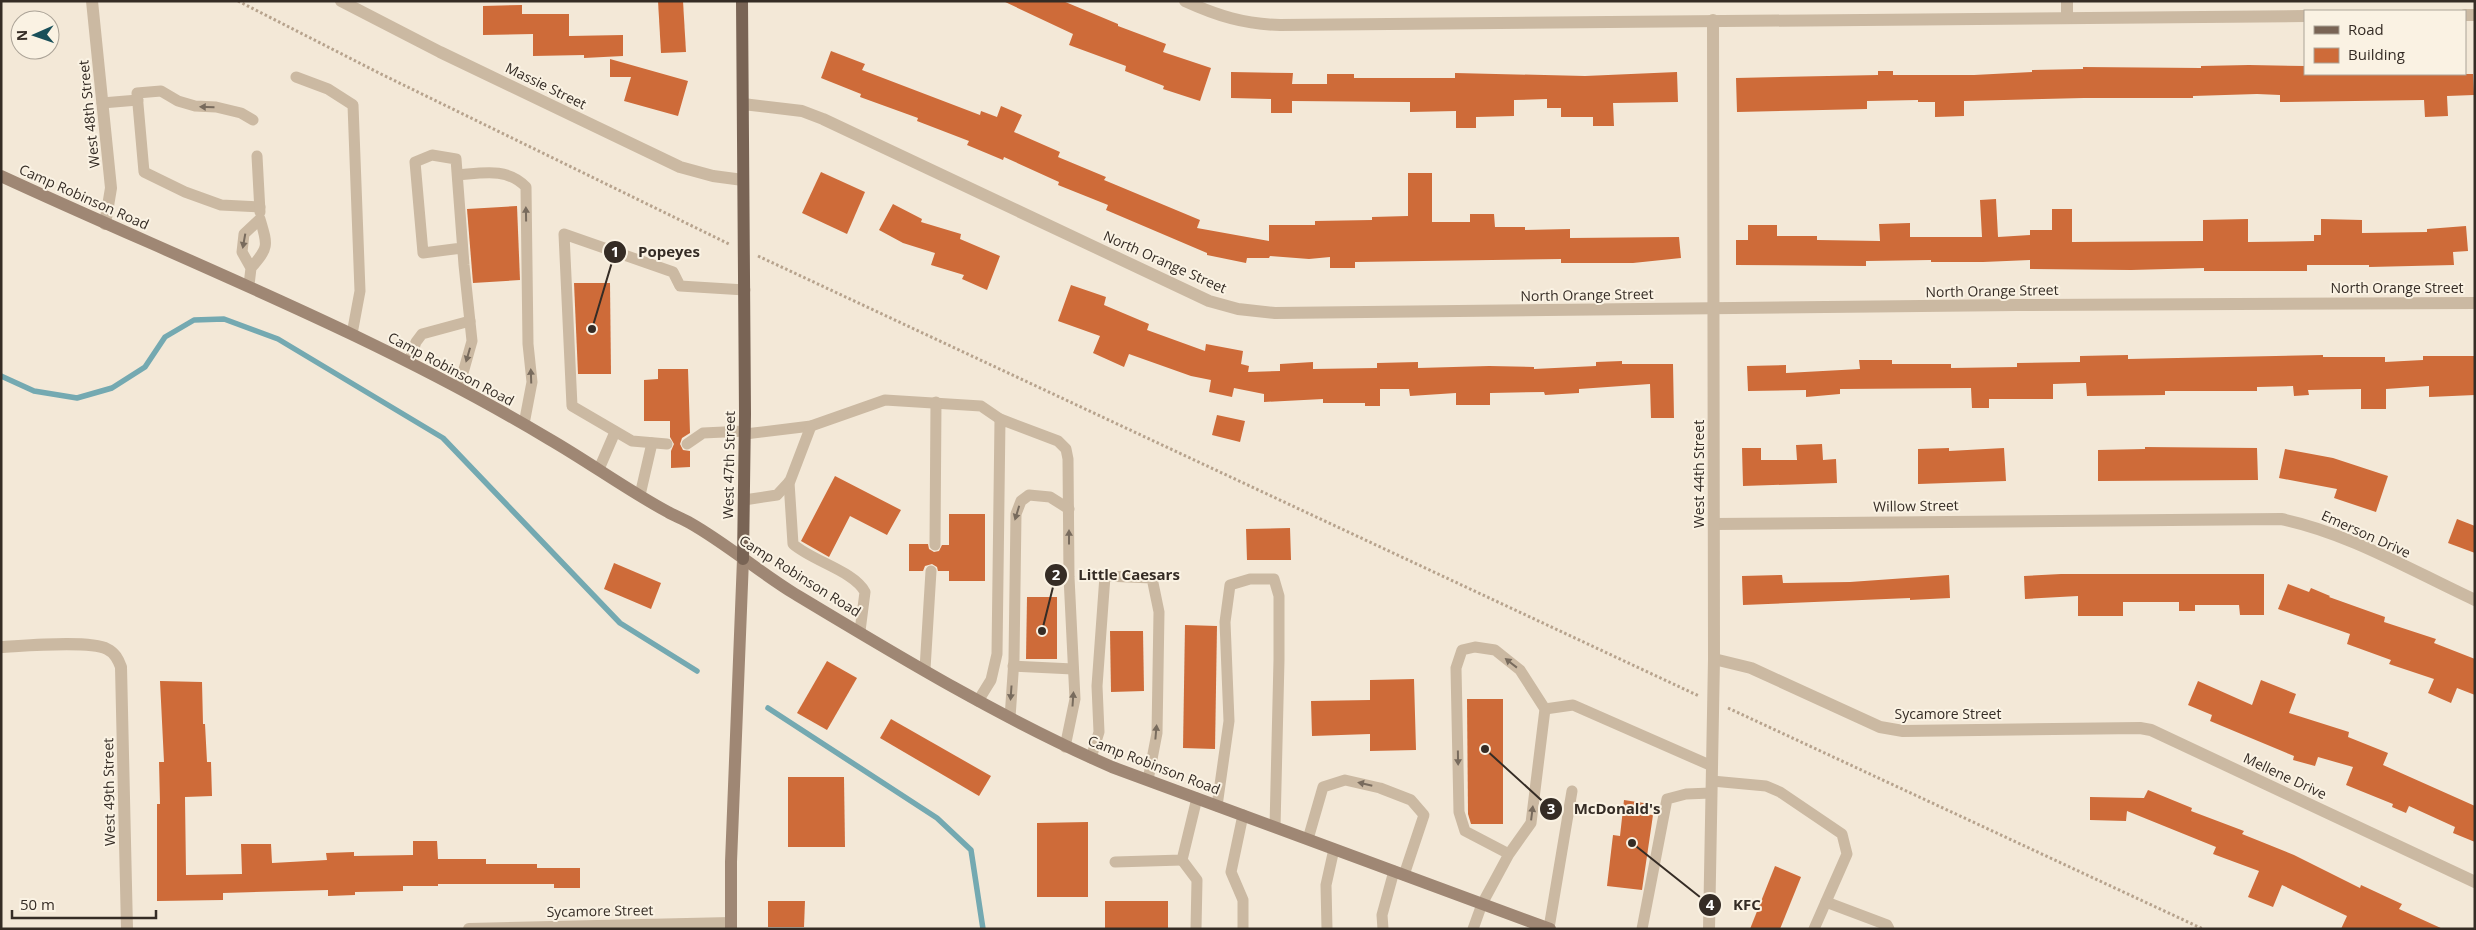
<svg xmlns="http://www.w3.org/2000/svg" width="2476" height="930" font-family="'Open Sans',sans-serif">
  <style>
    .lines { fill: none; stroke-linecap: round; stroke-linejoin: round }
    .stream { stroke: #74a9b1; stroke-width: 5.5 }
    .building { fill: #ce6b39 }
    .path { stroke: #b7a38d; stroke-width: 3; stroke-dasharray: 2.5 2.5; stroke-linecap: butt }
    .lane { stroke: #cbb9a2; stroke-width: 11 }
    .street { stroke: #cbb9a2; stroke-width: 12 }
    .secondary { stroke: #9f8774; stroke-width: 12 }
    .primary { stroke: #796455; stroke-width: 12 }
    .oneway { fill: #786b5d }
    .labels { text-anchor: middle; stroke-width: 4; stroke-linejoin: round; paint-order: stroke }
    .street-label { font-size: 14px; fill: #352c25; stroke: #faf2e3 }
    .leader { fill: none; stroke: #352c25; stroke-width: 2 }
    .callout-dot { fill: #352c25; stroke: #faf2e3; stroke-width: 2 }
    .mark-label { font-size: 15px; text-anchor: middle; font-weight: bold; fill: #fff }
    .callout-label { font-size: 15px; text-anchor: middle; font-weight: bold; fill: #352c25; stroke: #faf2e3; stroke-width: 4; stroke-linejoin: round; paint-order: stroke }
  </style>
  <rect width="100%" height="100%" fill="#f3e8d7"/>
  <g class="lines">
    <!-- stream -->
    <g class="stream">
      <path d="M1,376L34,391L77,398L112,388L145,367L165,337L194,320L224,319L278,339L443,438L620,623L697,671"/>
      <path d="M768,708L937,818L971,850L983,929"/>
    </g>
  </g>
  <!-- building -->
  <g class="building">
    <path d="M658,1H683L686,52L661,53Z"/>
    <path d="M1003,1H1063L1118,24V26L1166,44L1163,52L1211,68L1200,101L1163,89L1164,86L1125,71L1126,66L1069,45L1073,34Z"/>
    <path d="M522,5V14H569V36L623,35V56L584,58V55L533,56V34L483,35V6Z"/>
    <path d="M831,51L865,64L862,70L980,115L981,111L997,117L1001,106L1022,115L1014,132L1060,152L1058,157L1106,177L1104,180L1200,220L1197,228L1269,241V225H1315V221L1372,220V217L1408,216V173H1432V222H1470V214H1494L1495,227H1525V230L1570,229V238L1679,237L1681,258L1633,263H1561V259L1355,262V268H1330V257L1309,259L1270,256L1269,258H1247L1246,263L1207,255V253L1106,210L1108,205L1058,185L1059,182L1004,157L1003,160L967,145L969,141L917,121L918,118L860,97L861,94L821,78Z"/>
    <path d="M610,59L688,81L678,116L624,101L631,77H610Z"/>
    <path d="M2249,65L2305,66V74H2473L2474,95L2447,96L2448,116L2425,117L2424,100L2280,102V95L2257,94L2193,96V98H2084L1964,101V116L1935,117V102H1918V100L1867,101V109L1737,112L1736,78L1878,75V71H1893V75H1974L2032,72V70L2083,69V67L2201,68V66Z"/>
    <path d="M1231,72L1293,73L1292,84H1327V74H1354V78H1455V73L1585,76L1677,72L1678,102L1613,103L1614,126H1593V117H1561V108H1547V99L1514,100V116L1476,117V128H1456V111L1410,112V102L1292,101V113H1271V99L1231,98Z"/>
    <path d="M821,172L865,192L847,234L802,213Z"/>
    <path d="M1996,199L1998,237L2030,235V230H2052V209H2072V242L2203,241V220L2248,219V242L2314,241V235H2321V219L2362,220V233L2427,232V229L2466,226L2468,251L2453,252L2454,265L2369,267V265H2307V271H2204V268L2131,270L2030,269V260L1983,262H1931V260L1866,261V266L1736,265V240H1748V225H1777V236H1817V240L1880,241L1879,224L1910,223V237H1982L1980,200Z"/>
    <path d="M893,204L922,219L921,222L961,234L960,239L1000,256L987,290L962,279L964,275L931,265L935,253L903,243L879,230Z"/>
    <path d="M517,206L520,280L473,283L467,209Z"/>
    <path d="M574,283H610L611,374H578Z"/>
    <path d="M1071,285L1106,297L1104,305L1149,324L1147,330L1205,351L1206,344L1243,351L1241,364L1249,366L1248,372L1280,371V364L1313,362V369L1377,368V363L1418,362V368L1489,366L1534,367V369L1596,366V362L1622,361V364H1673L1674,418H1651L1650,384L1579,389V393L1545,395L1544,392L1490,393V405H1456V393L1410,396L1409,389H1380V406H1365V403H1323V399L1264,402V394L1234,388L1232,397L1209,392L1211,380L1191,376L1129,354L1124,367L1093,353L1100,336L1058,321Z"/>
    <path d="M2128,355V359L2323,355V357H2385V362L2423,360V356H2475V395L2429,397V386L2386,389V409H2361V389L2308,390L2309,395L2294,396L2293,386L2257,387V391H2165V395L2087,396L2086,383L2053,384V399H1989V408H1972L1971,388L1840,389V394L1806,397V390L1748,391L1747,366L1786,365V373L1860,369L1859,360H1892V364H1951V368L2017,367V363L2080,362V356Z"/>
    <path d="M658,369H688L690,433L682,438L680,444L683,450L690,451V467L671,468V451L674,444L670,437V421H644V380L658,379Z"/>
    <path d="M1217,415L1245,421L1240,442L1212,435Z"/>
    <path d="M1822,444L1823,460L1836,459L1837,483L1743,486L1742,448H1761V460H1797L1796,445Z"/>
    <path d="M2145,447L2257,448L2258,480L2098,481V450L2145,449Z"/>
    <path d="M1949,448V451L2004,448L2006,481L1918,484V449Z"/>
    <path d="M2285,449L2333,458L2388,476L2376,512L2334,498L2337,489L2279,478Z"/>
    <path d="M835,476L901,510L887,535L850,516L829,557L801,541Z"/>
    <path d="M949,514H985V581H949V571H938L937,567L932,564L925,566L923,571H909V544H928L929,549L934,552L939,551L942,545H949Z"/>
    <path d="M2457,519L2475,526V553L2448,543Z"/>
    <path d="M1290,528L1291,560H1247L1246,529Z"/>
    <path d="M614,563L661,583L651,609L604,589Z"/>
    <path d="M2061,574H2264V615H2240L2239,605H2195V611H2179V602H2123V616H2078V596L2025,599L2024,576Z"/>
    <path d="M1782,575L1783,583L1850,582L1949,575L1950,598L1910,600V598L1743,605L1742,576Z"/>
    <path d="M2288,584L2309,592L2311,588L2330,596L2329,597L2385,617L2384,622L2436,639L2434,643L2475,659V695L2457,688L2451,703L2428,693L2434,679L2389,664L2391,660L2347,644L2350,634L2278,609Z"/>
    <path d="M1027,597H1057V659H1026Z"/>
    <path d="M1185,625L1217,626L1215,749L1183,748Z"/>
    <path d="M1110,631H1143L1144,691L1111,692Z"/>
    <path d="M827,661L857,678L827,730L797,713Z"/>
    <path d="M1414,679L1416,750L1370,751V734L1312,736L1311,701L1370,700V680Z"/>
    <path d="M2261,680L2296,694L2289,713L2349,732L2348,737L2388,753L2383,765L2475,806V842L2453,833L2455,827L2409,806L2406,813L2392,807L2393,804L2346,785L2353,767L2318,757L2315,766L2293,760L2294,756L2210,721L2212,715L2188,705L2198,681L2252,705Z"/>
    <path d="M160,681L202,682L203,724H205L207,762H211L212,796L185,797L186,875L242,874L241,844H271L272,863L327,860L326,853L354,852V856L413,855V841H437L438,859H486V864H537V868H580V888H554V884H438V886H403V891L355,892V895L328,896V890L223,893V900L157,901V804H160L159,762H164Z"/>
    <path d="M1467,699H1503V824H1471L1468,814Z"/>
    <path d="M891,719L991,776L979,796L880,738Z"/>
    <path d="M788,777H844L845,847H788Z"/>
    <path d="M2148,790L2192,808L2191,811L2244,831L2242,834L2294,855L2360,888L2361,885L2402,904L2399,909L2443,929H2341L2347,916L2282,885L2273,907L2248,897L2259,871L2213,854L2216,847L2127,811L2126,821L2090,820V797L2144,798Z"/>
    <path d="M1624,800L1644,803L1643,814L1653,815L1642,890L1607,886L1613,835L1620,836Z"/>
    <path d="M1088,822V897H1037V823Z"/>
    <path d="M1775,866L1801,877L1780,929H1750Z"/>
    <path d="M768,901H805L804,927H768Z"/>
    <rect x="1105" y="901" width="63" height="28"/>
  </g>
  <g class="lines">
    <!-- path -->
    <g class="path">
      <path d="M238,1L381,74L729,244"/>
      <path d="M758,256L1699,696"/>
      <path d="M1728,708L2203,929"/>
    </g>
    <!-- lane -->
    <g class="lane">
      <path d="M296,77L328,89L353,105L360,291L352,334"/>
      <path d="M102,103L138,100"/>
      <path d="M253,120L241,113L216,107L195,106L178,101L161,91L137,93L144,172L185,192L221,205L260,207"/>
      <path d="M257,156L260,212"/>
      <path d="M458,175C482,173 507,167 526,187L528,344L532,382L524,424"/>
      <path d="M249,285L251,268L242,252L244,234L260,219C268,246 269,247 251,268"/>
      <path d="M409,362L416,342L422,334L470,321"/>
      <path d="M459,387L472,341L464,265L456,159L432,155L415,162L423,253L462,248"/>
      <path d="M745,434L811,426L885,400L981,406L1000,419"/>
      <path d="M667,444L632,441L572,406L564,234L673,272L680,286L745,290"/>
      <path d="M687,444L703,433L745,431"/>
      <path d="M599,469L615,432"/>
      <path d="M789,482L793,544C812,561 854,571 865,592L860,631"/>
      <path d="M640,495L652,443"/>
      <path d="M744,500L777,495L790,481L811,426"/>
      <path d="M935,545L936,402"/>
      <path d="M1013,666L1073,669"/>
      <path d="M925,669L931,571"/>
      <path d="M978,701L991,680L997,654L1000,419L1058,441L1066,449L1068,459L1069,577L1075,699L1065,747"/>
      <path d="M1545,709L1573,705L1712,766"/>
      <path d="M1010,718L1014,659L1016,514L1021,501L1029,495L1050,497L1069,509"/>
      <path d="M1091,758L1099,732L1097,686L1105,576L1152,578L1159,612L1157,733L1148,780"/>
      <path d="M1712,781L1766,786L1780,792L1842,834L1847,854L1814,929"/>
      <path d="M1217,806L1229,721L1225,622L1230,585L1250,579H1274L1279,596V660L1275,827"/>
      <path d="M1243,815L1231,872L1243,900V929"/>
      <path d="M1308,839L1323,787L1345,780L1380,788L1411,800L1424,815L1404,875"/>
      <path d="M1182,860L1197,880L1196,929"/>
      <path d="M1115,862L1182,860L1197,798"/>
      <path d="M1826,902L1887,925L1889,929"/>
      <path d="M1549,928L1572,791"/>
      <path d="M1327,929L1326,885L1334,849"/>
      <path d="M1383,929L1382,915L1394,871"/>
      <path d="M1473,929L1482,904L1509,854L1531,823L1545,709L1520,670L1495,650L1475,647L1462,650L1456,668L1459,812L1465,831L1509,854"/>
      <path d="M1642,929L1667,799L1686,794L1711,793"/>
    </g>
    <!-- street -->
    <g class="street">
      <path d="M92,1L111,188L105,224"/>
      <path d="M341,1L440,52L680,167L713,176L743,180"/>
      <path d="M1185,1C1218,16 1244,24 1280,25L2305,16"/>
      <path d="M2067,1V18"/>
      <path d="M2465,15H2475"/>
      <path d="M743,104L802,111L823,119L1209,301L1238,309L1275,313L2017,305L2475,303"/>
      <path d="M1714,524L2281,519C2349,533 2412,571 2475,600"/>
      <path d="M1,647C23,646 90,640 107,649C115,653 118,659 121,667L127,929"/>
      <path d="M1714,659L1751,668L1880,727L1903,731L2140,728L2151,730L2475,882"/>
      <path d="M469,929L731,923"/>
      <path d="M1709,929L1714,659L1713,20"/>
    </g>
    <!-- secondary -->
    <g class="secondary">
      <path d="M1,176C185,261 374,334 549,439C589,462 627,490 668,512C675,516 683,519 690,523C727,544 759,572 795,594C898,656 1002,719 1112,767L1550,929"/>
      <path d="M731,929V862L743,559"/>
    </g>
    <!-- primary -->
    <path class="primary" d="M742,1L745,414L743,559"/>
  </g>
  <!-- one-way arrows -->
  <defs><path id="oneway-solid" d="M-6-.8H1V-3.2L6.5 0L1 3.2V.8H-6Z" transform="scale(1.25)"/></defs>
  <g class="oneway">
    <use href="#oneway-solid" transform="translate(207 107) rotate(-179)"/>
    <use href="#oneway-solid" transform="translate(526 214) rotate(-91)"/>
    <use href="#oneway-solid" transform="translate(244 241) rotate(100)"/>
    <use href="#oneway-solid" transform="translate(468 355) rotate(106)"/>
    <use href="#oneway-solid" transform="translate(531 376) rotate(-92)"/>
    <use href="#oneway-solid" transform="translate(1017 513) rotate(107)"/>
    <use href="#oneway-solid" transform="translate(1069 537) rotate(-90)"/>
    <use href="#oneway-solid" transform="translate(1511 663) rotate(-142)"/>
    <use href="#oneway-solid" transform="translate(1011 693) rotate(94)"/>
    <use href="#oneway-solid" transform="translate(1073 699) rotate(-86)"/>
    <use href="#oneway-solid" transform="translate(1156 732) rotate(-85)"/>
    <use href="#oneway-solid" transform="translate(1458 758) rotate(89)"/>
    <use href="#oneway-solid" transform="translate(1365 784) rotate(-167)"/>
    <use href="#oneway-solid" transform="translate(1532 813) rotate(-83)"/>
  </g>
  <g class="labels">
    <!-- street labels -->
    <g class="street-label">
      <text transform="translate(546 86) rotate(26)" y="5">Massie Street</text>
      <text transform="translate(89 114) rotate(-96)" y="5">West 48th Street</text>
      <text transform="translate(84 197) rotate(24)" y="5">Camp Robinson Road</text>
      <text transform="translate(1165 262) rotate(24)" y="5">North Orange Street</text>
      <text x="2397" y="293">North Orange Street</text>
      <text transform="translate(1992 291) rotate(-1)" y="5">North Orange Street</text>
      <text transform="translate(1587 295) rotate(-1)" y="5">North Orange Street</text>
      <text transform="translate(451 369) rotate(28)" y="5">Camp Robinson Road</text>
      <text transform="translate(729 465) rotate(-89)" y="5">West 47th Street</text>
      <text transform="translate(1699 474) rotate(-90)" y="5">West 44th Street</text>
      <text transform="translate(1916 506) rotate(-1)" y="5">Willow Street</text>
      <text transform="translate(2366 534) rotate(24)" y="5">Emerson Drive</text>
      <text transform="translate(800 576) rotate(32)" y="5">Camp Robinson Road</text>
      <text x="1948" y="719">Sycamore Street</text>
      <text transform="translate(1154 765) rotate(21)" y="5">Camp Robinson Road</text>
      <text transform="translate(2285 776) rotate(25)" y="5">Mellene Drive</text>
      <text transform="translate(109 792) rotate(-91)" y="5">West 49th Street</text>
      <text transform="translate(600 911) rotate(-1)" y="5">Sycamore Street</text>
    </g>
  </g>
  <!-- callouts -->
  <path class="leader" d="M592 329L615 252M1042 631L1056 575M1485 749L1551 809M1632 843L1710 905"/>
  <g class="callout-dot">
    <circle cx="592" cy="329" r="5"/>
    <circle cx="1042" cy="631" r="5"/>
    <circle cx="1485" cy="749" r="5"/>
    <circle cx="1632" cy="843" r="5"/>
    <circle cx="615" cy="252" r="12"/>
    <circle cx="1056" cy="575" r="12"/>
    <circle cx="1551" cy="809" r="12"/>
    <circle cx="1710" cy="905" r="12"/>
  </g>
  <g class="mark-label">
    <text x="615" y="257">1</text>
    <text x="1056" y="580">2</text>
    <text x="1551" y="814">3</text>
    <text x="1710" y="910">4</text>
  </g>
  <g class="callout-label">
    <text x="669" y="257">Popeyes</text>
    <text x="1129" y="580">Little Caesars</text>
    <text x="1617" y="814">McDonald's</text>
    <text x="1747" y="910">KFC</text>
  </g>
  <!-- border -->
  <rect width="2476" height="930" fill="none" stroke="#352c25" stroke-width="5"/>
  <!-- legend -->
  <rect x="2304" y="10" width="162" height="65" fill="#faf2e3" stroke="#aba397"/>
  <rect x="2314" y="26" width="25" height="8" fill="#796455" stroke="#aba397"/>
  <text x="2348" y="35" font-size="15" fill="#352c25">Road</text>
  <rect x="2314" y="48" width="25" height="15" fill="#ce6b39" stroke="#aba397"/>
  <text x="2348" y="60" font-size="15" fill="#352c25">Building</text>
  <!-- north arrow -->
  <g transform="translate(35 35) rotate(268)"><circle r="24" fill="#faf2e3" stroke="#aba397"/>
  <path d="M0-4L9 19L0 12L-9 19Z" fill="#184f59"/>
  <text y="-8" font-size="14" font-weight="bold" text-anchor="middle" fill="#352c25">N</text>
  </g>
  <!-- scale -->
  <path d="M12 910v8h144v-8" fill="none" stroke="#352c25" stroke-width="2.5"/>
  <text x="20" y="910" font-size="15" fill="#352c25" stroke="#faf2e3" stroke-width="4" paint-order="stroke">50 m</text>
</svg>
